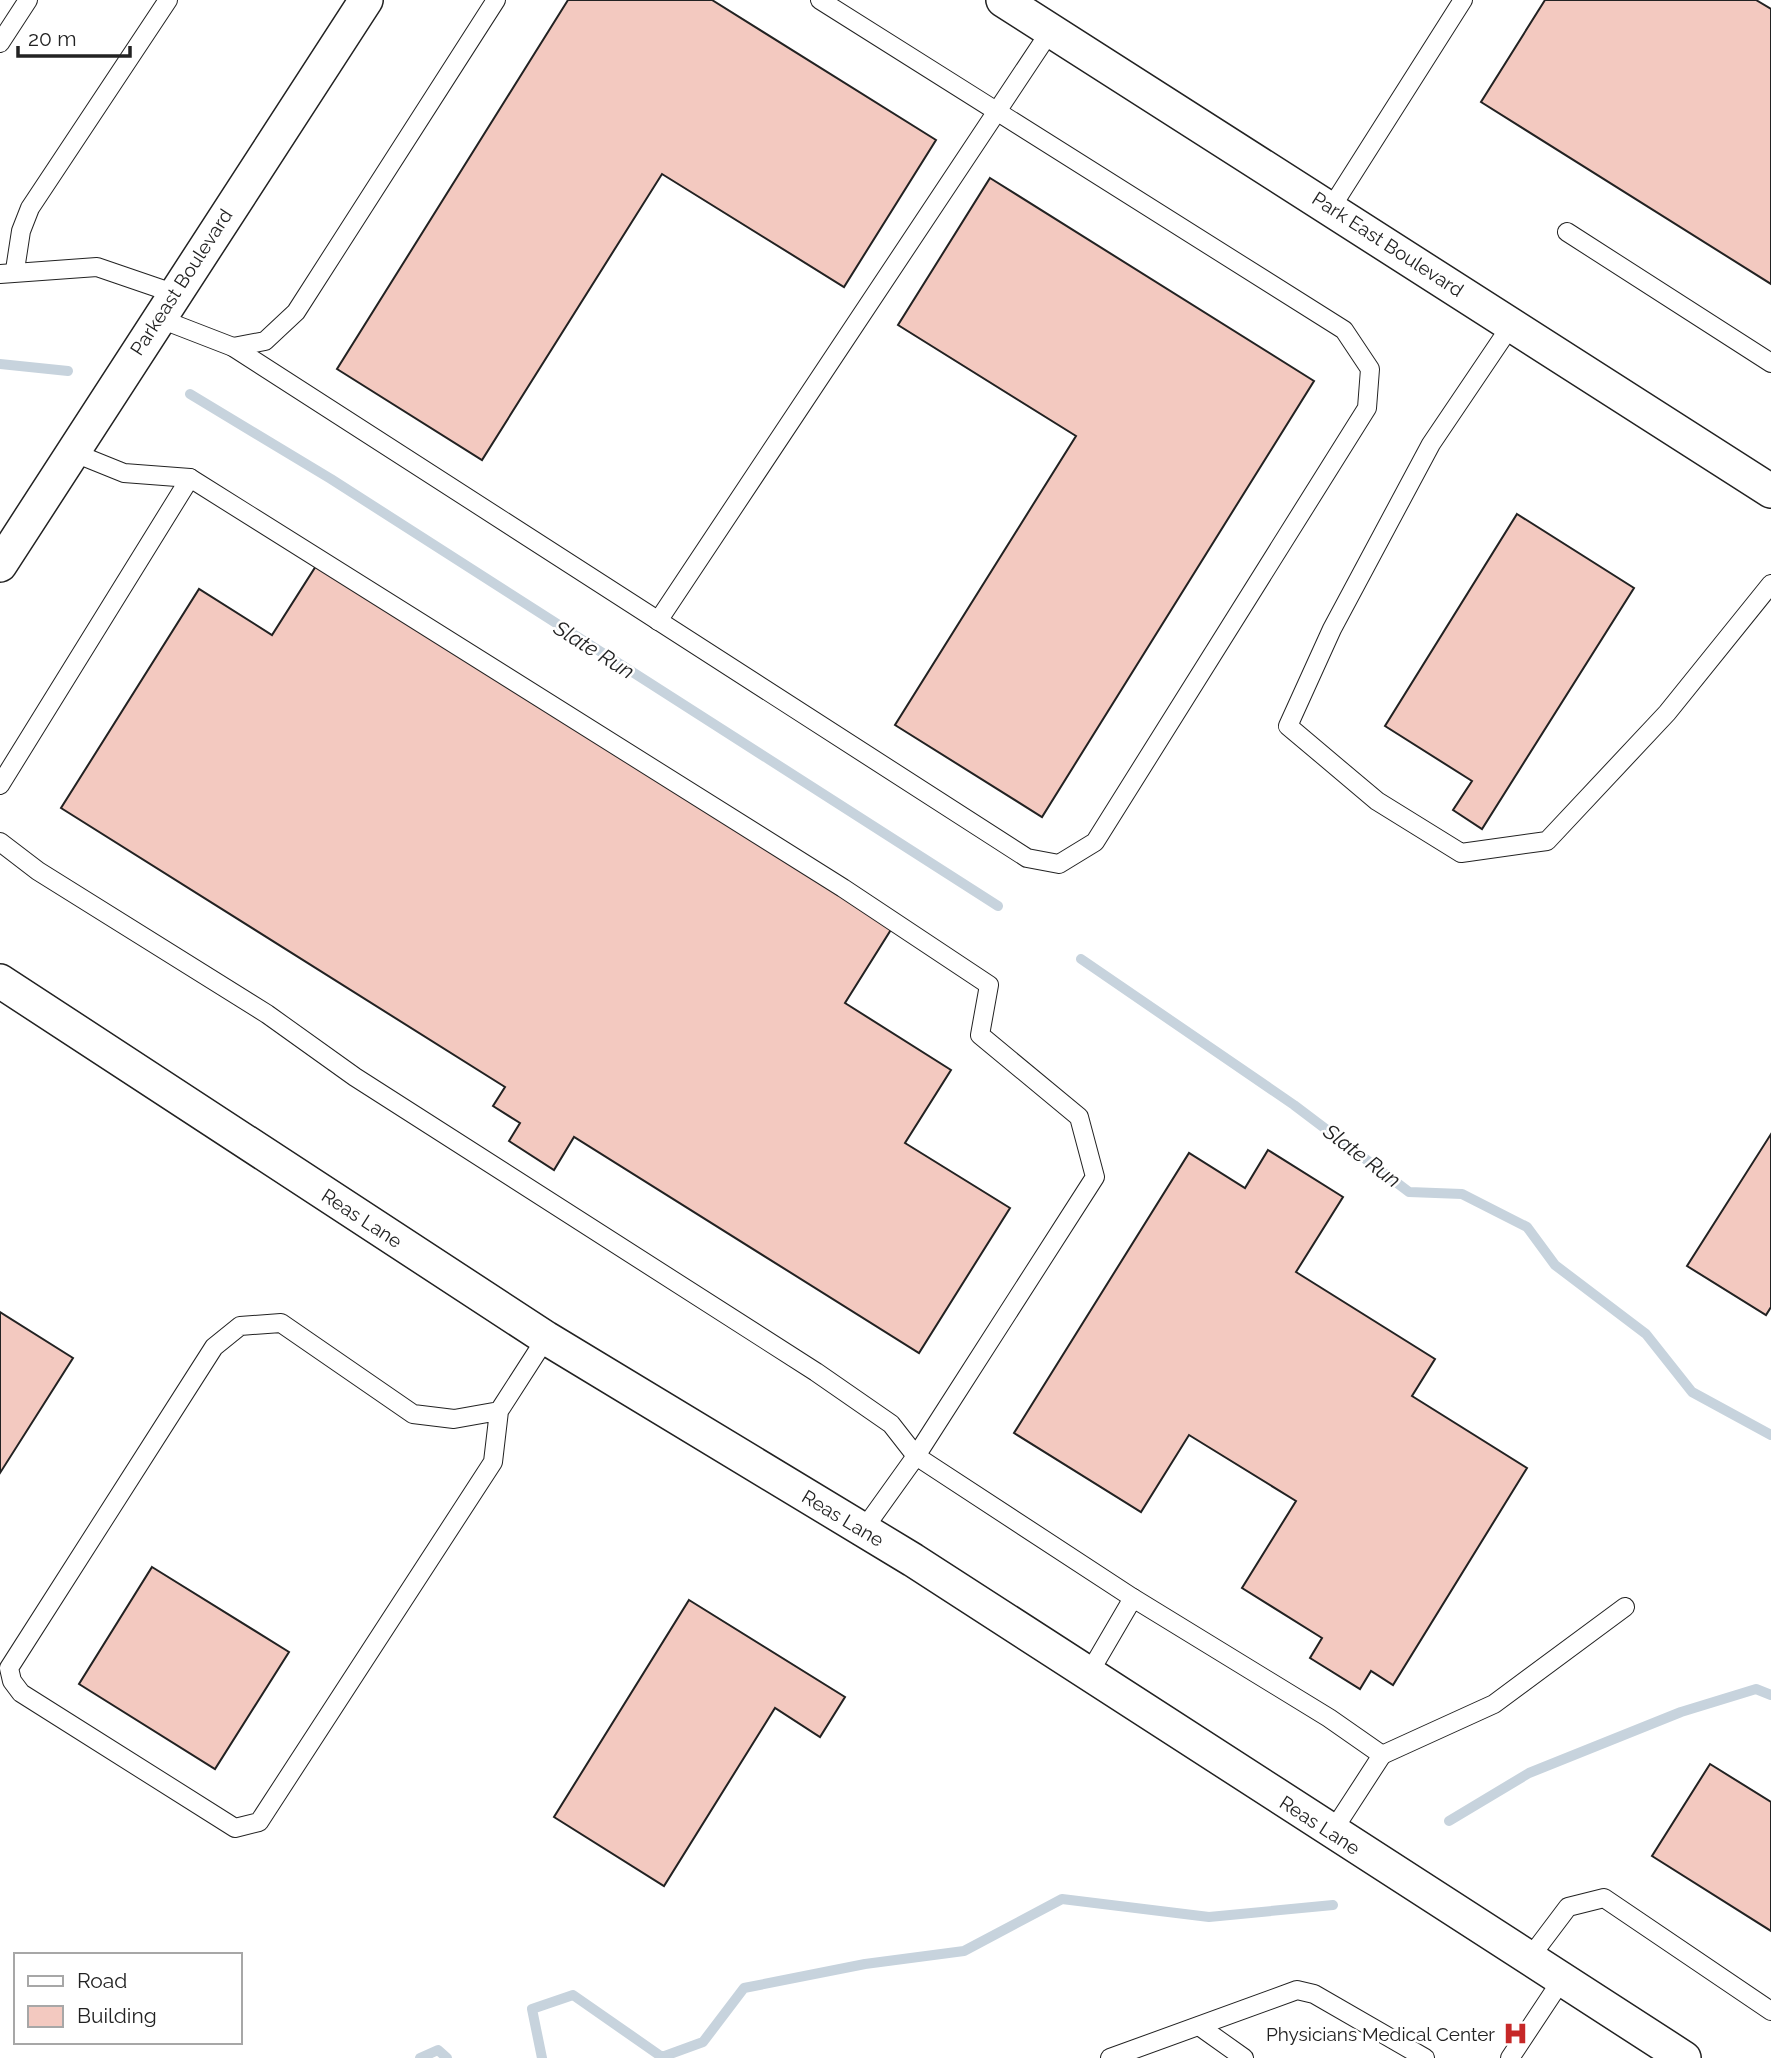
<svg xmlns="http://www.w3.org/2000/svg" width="1771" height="2058" font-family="Raleway,sans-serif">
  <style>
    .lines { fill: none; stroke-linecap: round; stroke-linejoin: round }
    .stream { stroke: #c7d3dd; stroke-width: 10 }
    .building { fill: #f3c9c0; stroke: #222; stroke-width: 2 }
    .service-casing { stroke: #222; stroke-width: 20 }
    .minor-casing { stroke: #222; stroke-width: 36 }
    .service { stroke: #fff; stroke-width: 18 }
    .minor { stroke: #fff; stroke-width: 33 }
    .labels { text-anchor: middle; stroke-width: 5; stroke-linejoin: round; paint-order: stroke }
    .street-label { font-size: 19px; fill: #222; stroke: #fff }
    .poi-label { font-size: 19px; fill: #222; stroke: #fff; text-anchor: end }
    .water-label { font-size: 21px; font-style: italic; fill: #222; stroke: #fff }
  </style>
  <rect width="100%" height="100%" fill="#fff"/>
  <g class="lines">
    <!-- stream -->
    <g class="stream">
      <path d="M0,364L68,371"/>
      <path d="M190,394L331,479L998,906"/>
      <path d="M1081,959L1294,1105L1409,1192L1462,1194L1527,1227L1555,1265L1646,1334L1692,1392L1771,1435"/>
      <path d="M1449,1821L1529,1773L1681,1712L1756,1689L1771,1695"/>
      <path d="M420,2058L438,2050L447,2058"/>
      <path d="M542,2058L532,2009L573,1995L662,2057L703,2042L744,1988L865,1964L964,1951L1062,1899L1209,1917L1333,1905"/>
    </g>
  </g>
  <!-- building -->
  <g class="building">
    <path d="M568,0H712L936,140L844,287L662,174L482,460L337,369Z"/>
    <path d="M1545,0H1756L1771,9V284L1481,102Z"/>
    <path d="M990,178L1314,381L1042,817L895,725L1076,436L898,325Z"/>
    <path d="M1517,514L1634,588L1482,829L1453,810L1472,781L1385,726Z"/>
    <path d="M316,566L892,928L845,1003L951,1070L905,1143L1010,1208L919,1353L574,1137L554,1170L509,1141L520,1123L493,1106L505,1087L61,808L199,589L272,635Z"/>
    <path d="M1771,1134V1307L1766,1315L1687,1266Z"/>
    <path d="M1268,1150L1343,1197L1296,1272L1435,1359L1412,1396L1527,1468L1393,1685L1371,1671L1360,1689L1310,1658L1322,1638L1242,1588L1296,1501L1189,1435L1141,1512L1014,1433L1189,1153L1245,1188Z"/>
    <path d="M0,1312L73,1358L0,1473Z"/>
    <path d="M152,1567L289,1652L215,1769L79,1684Z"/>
    <path d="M689,1600L845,1697L820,1737L775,1708L664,1886L554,1817Z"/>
    <path d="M1710,1764L1771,1802V1931L1652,1856Z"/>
  </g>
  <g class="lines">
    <defs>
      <g id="service">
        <path d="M0,43L28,0"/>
        <path d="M1331,208L1463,0"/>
        <path d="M1567,232L1771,363"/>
        <path d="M15,270L21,231L30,208L168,0"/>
        <path d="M0,274L97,267L173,293"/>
        <path d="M158,318L233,347L1027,858L1059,864L1095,842L1367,408L1370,369L1344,330L820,0"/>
        <path d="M1512,324L1431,444L1332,629L1288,726L1377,801L1461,853L1547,841L1667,713L1771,584"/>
        <path d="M233,347L265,341L296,312L496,0"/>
        <path d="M658,621L1051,30"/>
        <path d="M0,785L190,478"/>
        <path d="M0,842L38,871L267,1014L355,1077L816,1372L891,1424L916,1456L1095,1177L1079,1117L980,1035L989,985L843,888L190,478L124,473L72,452"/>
        <path d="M499,1411L454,1419L413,1414L281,1323L240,1326L214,1347L9,1668L12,1681L21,1693L235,1828L259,1822L493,1462L499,1411L546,1338"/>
        <path d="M863,1530L916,1456L1133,1598"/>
        <path d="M1088,1675L1133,1598L1329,1718L1382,1755L1332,1832"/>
        <path d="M1382,1755L1494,1704L1625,1607"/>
        <path d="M1528,1960L1568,1907L1604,1898L1771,2011"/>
        <path d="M1199,2026L1244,2058"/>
        <path d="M1110,2058L1297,1990L1314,1994L1425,2058"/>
        <path d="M1510,2058L1561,1981"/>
      </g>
      <g id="minor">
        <path d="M1003,0L1771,491"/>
        <path d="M0,565L366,0"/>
        <path d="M0,981L546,1338L913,1560L1684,2058"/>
      </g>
    </defs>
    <!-- service casing -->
    <use href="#service" class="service-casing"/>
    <!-- minor casing -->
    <use href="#minor" class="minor-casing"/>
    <!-- service -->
    <use href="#service" class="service"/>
    <!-- minor -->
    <use href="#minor" class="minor"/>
  </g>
  <!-- icons -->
  <defs>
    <symbol id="hospital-bare" viewBox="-9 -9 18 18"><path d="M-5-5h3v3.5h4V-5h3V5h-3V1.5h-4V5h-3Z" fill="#c62828" stroke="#fff" stroke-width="2.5" paint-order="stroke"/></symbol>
  </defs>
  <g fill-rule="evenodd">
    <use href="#hospital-bare" x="1498" y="2016" width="35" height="35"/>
  </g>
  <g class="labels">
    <!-- street labels -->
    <g class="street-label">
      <text transform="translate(1388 244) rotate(33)" y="7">Park East Boulevard</text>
      <text transform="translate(181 282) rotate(-57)" y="7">Parkeast Boulevard</text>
      <text transform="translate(362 1218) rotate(33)" y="7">Reas Lane</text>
      <text transform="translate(843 1518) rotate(31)" y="7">Reas Lane</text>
      <text transform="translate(1320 1825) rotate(33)" y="7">Reas Lane</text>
    </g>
    <!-- poi labels -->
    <g class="poi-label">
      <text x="1495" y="2041">Physicians Medical Center</text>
    </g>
    <!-- water labels -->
    <g class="water-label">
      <text transform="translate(594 650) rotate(32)" y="7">Slate Run</text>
      <text transform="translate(1362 1156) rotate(37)" y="7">Slate Run</text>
    </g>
  </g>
  <!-- legend -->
  <rect x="14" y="1953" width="228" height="91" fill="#ffffff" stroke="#a7a7a7" stroke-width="2"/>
  <rect x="28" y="1976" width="35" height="10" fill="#ffffff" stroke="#a7a7a7" stroke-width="2"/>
  <text x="77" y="1988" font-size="21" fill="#222222">Road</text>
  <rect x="28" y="2006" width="35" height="21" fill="#f3c9c0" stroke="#a7a7a7" stroke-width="2"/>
  <text x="77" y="2023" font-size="21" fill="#222222">Building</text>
  <!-- scale -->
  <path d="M18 46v10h112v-10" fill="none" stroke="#222222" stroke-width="3.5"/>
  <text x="28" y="46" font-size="21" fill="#222222" stroke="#ffffff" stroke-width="5" paint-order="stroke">20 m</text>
</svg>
